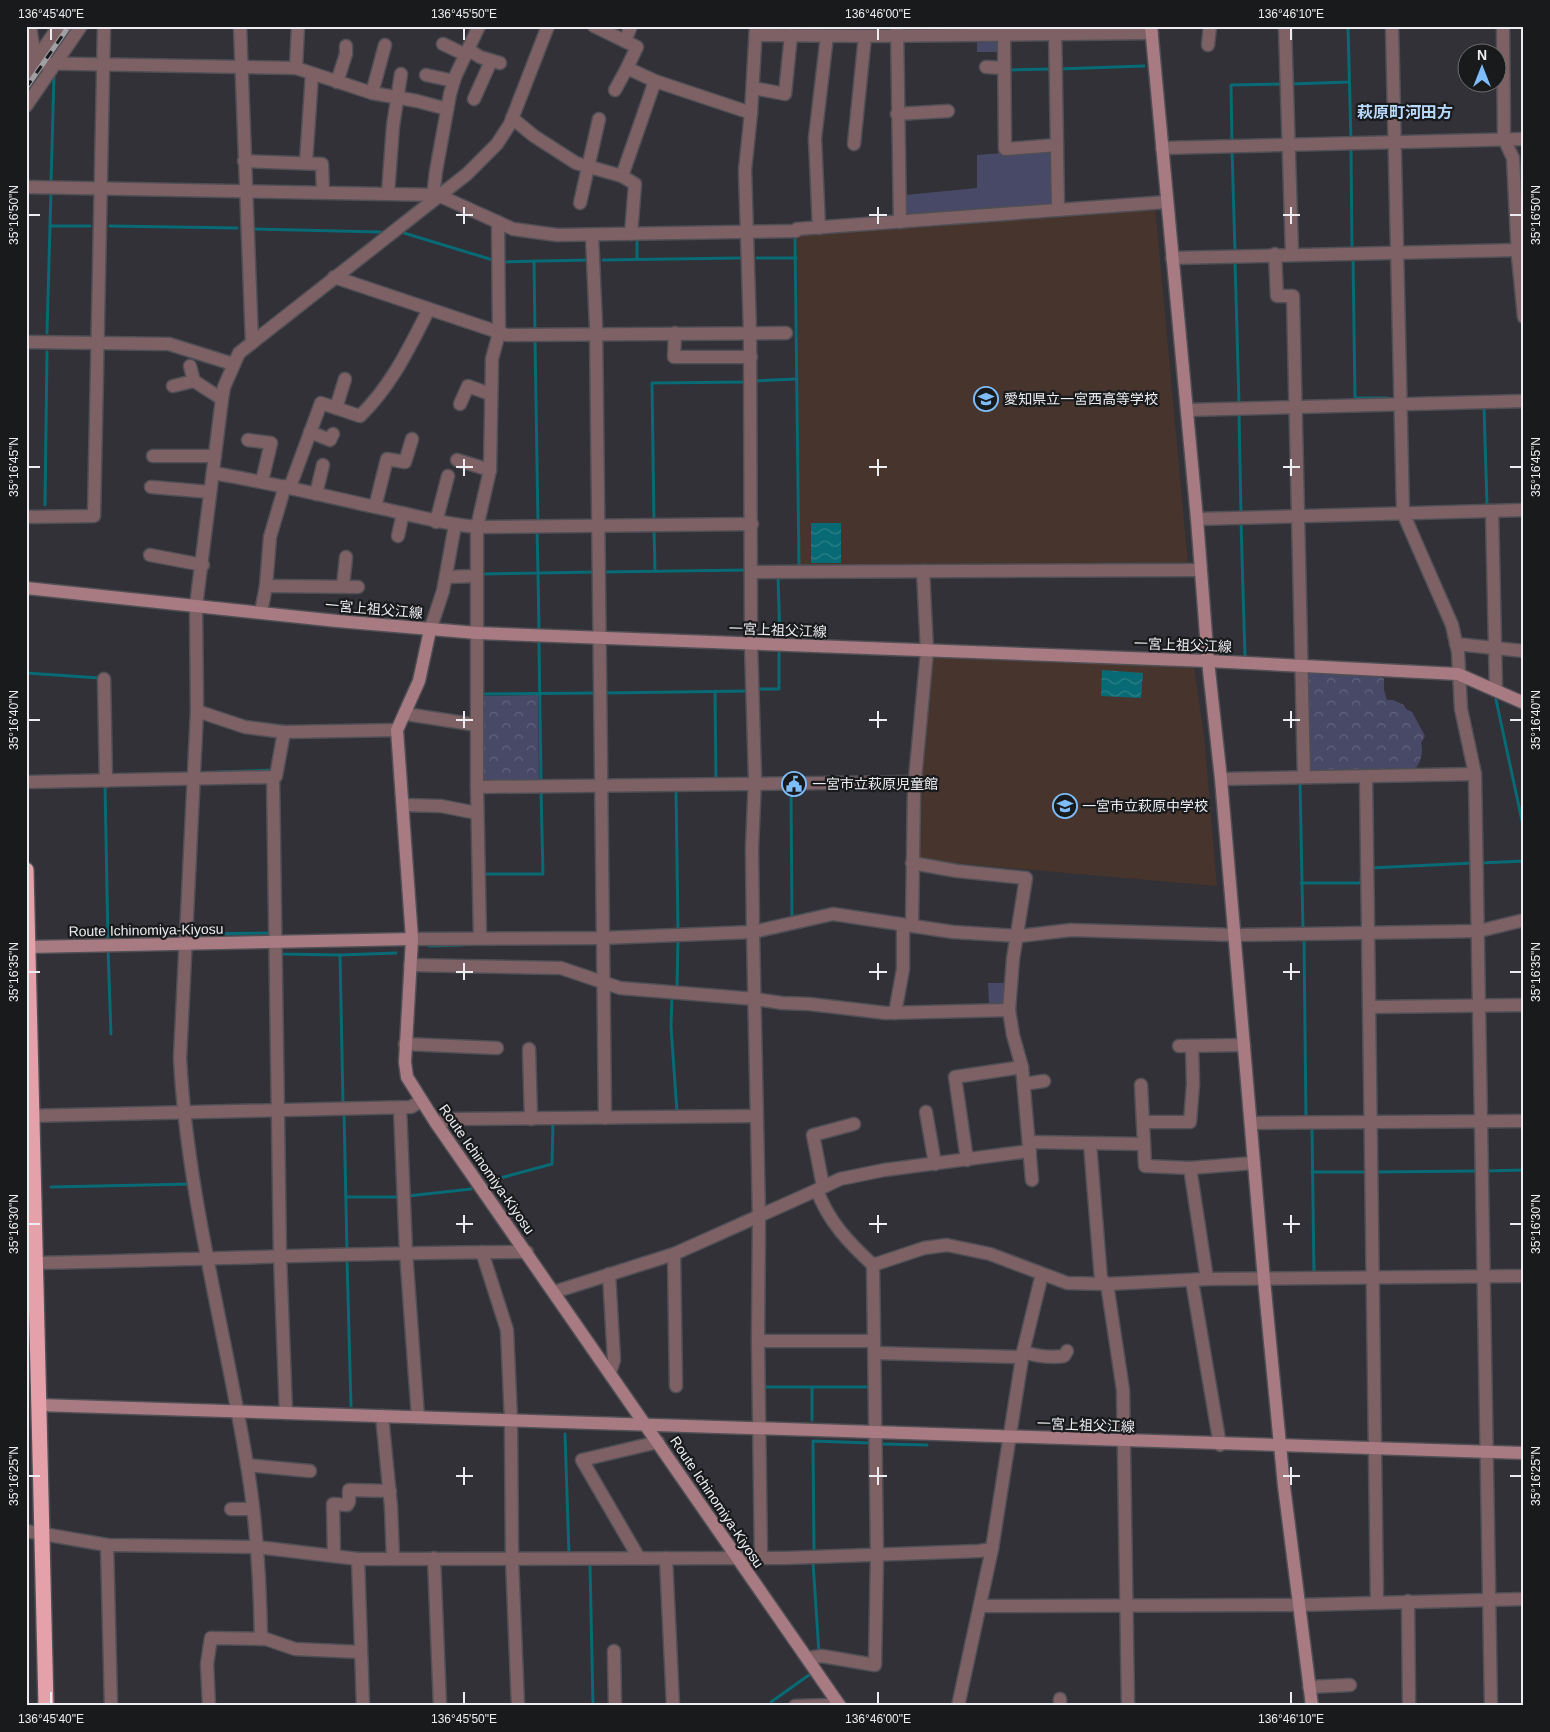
<svg xmlns="http://www.w3.org/2000/svg" width="1550" height="1732" font-family="Helvetica,'Noto Sans JP',sans-serif">
  <style>
    .education { fill: #47352d }
    .forest { fill: url(#forest-crowns) }
    .park { fill: #474967 }
    .water { fill: url(#water-waves) }
    .lines { fill: none; stroke-linecap: round; stroke-linejoin: round }
    .stream { stroke: #086a74; stroke-width: 3 }
    .street-casing { stroke: #4f4f55; stroke-width: 15 }
    .secondary-casing { stroke: #4f4f55; stroke-width: 15 }
    .highway-casing { stroke: #4f4f55; stroke-width: 18 }
    .street { stroke: #7d6165; stroke-width: 12 }
    .secondary { stroke: #a77b81; stroke-width: 12 }
    .highway { stroke: #e4a1aa; stroke-width: 15 }
    .rail-casing { stroke: #a0a0a4; stroke-width: 5 }
    .rail { stroke: #191a1c; stroke-width: 3; stroke-dasharray: 9; stroke-linecap: butt }
    .ticks { fill: none; stroke: #ededf1; stroke-width: 2 }
    .labels { text-anchor: middle; stroke-width: 4.5; stroke-linejoin: round; paint-order: stroke }
    .poi-label { font-size: 14px; fill: #ededf1; stroke: #191a1c; text-anchor: start }
    .street-label { font-size: 14px; fill: #ededf1; stroke: #191a1c }
    .quarter-label { font-size: 16px; font-weight: bold; fill: #b8dafc; stroke: #191a1c }
    .neatline { fill: none; stroke: #ededf1; stroke-width: 2 }
    .ticks-label { font-size: 12px; text-anchor: middle; fill: #ededf1 }
  </style>
  <defs>
    <pattern id="forest-crowns" width="20" height="18" patternUnits="userSpaceOnUse" patternTransform="scale(1.25)"><rect width="20" height="18" fill="#474967"/><path d="M2 6a3 3 0 1 1 6 0M12 15a3 3 0 1 1 6 0" fill="none" stroke="#62647d"/></pattern>
    <pattern id="water-waves" width="16" height="10" patternUnits="userSpaceOnUse" patternTransform="scale(1.25)"><rect width="16" height="10" fill="#086a74"/><path d="M0 5q4-4 8 0t8 0" fill="none" stroke="#2c8088"/></pattern>
  </defs>
  <rect width="100%" height="100%" fill="#313137"/>
  <!-- education -->
  <g class="education">
    <path d="M1155,206L1188,564L800,568L797,235Z"/>
    <path d="M931,657L1194,667L1204,736L1217,886L918,860L921,752Z"/>
  </g>
  <!-- forest -->
  <g class="forest">
    <path d="M1303,670L1379,675L1384,679V690L1387,700H1393L1404,705L1406,709L1412,712L1425,736L1421,743C1424,753 1420,766 1412,772L1315,773L1306,769Z"/>
    <path d="M538,695L539,783L487,784L483,779L482,696Z"/>
  </g>
  <!-- park -->
  <g class="park">
    <path d="M977,35L1002,36V52H977Z"/>
    <path d="M1053,149V205L905,216V195L977,188V155Z"/>
    <path d="M988,983H1008L1003,1006H989Z"/>
  </g>
  <!-- water -->
  <g class="water">
    <rect x="811" y="523" width="30" height="40"/>
    <path d="M1102,670L1143,673L1141,698L1101,696Z"/>
  </g>
  <g class="lines">
    <!-- stream -->
    <g class="stream">
      <path d="M1348,26L1351,141"/>
      <path d="M1058,69L1144,66"/>
      <path d="M1008,70L1051,69"/>
      <path d="M1290,84L1349,82"/>
      <path d="M1232,144L1231,85L1283,84"/>
      <path d="M1351,147L1352,251"/>
      <path d="M1232,150L1235,251"/>
      <path d="M51,183L54,74"/>
      <path d="M50,226H90"/>
      <path d="M110,226L237,228"/>
      <path d="M251,229L380,232"/>
      <path d="M404,233L493,260"/>
      <path d="M637,237V259"/>
      <path d="M795,238L799,568H797"/>
      <path d="M1353,257L1355,398H1388"/>
      <path d="M757,258H796"/>
      <path d="M603,260L739,258"/>
      <path d="M534,261L535,333"/>
      <path d="M1235,261L1239,403"/>
      <path d="M501,262L589,260"/>
      <path d="M47,333L51,191"/>
      <path d="M535,339L538,523"/>
      <path d="M753,381L797,379"/>
      <path d="M1482,407H1484L1487,505"/>
      <path d="M1239,413L1241,514"/>
      <path d="M45,505L47,352"/>
      <path d="M654,522L652,383L747,382"/>
      <path d="M1241,522L1245,657"/>
      <path d="M654,528L655,571"/>
      <path d="M603,572L748,570"/>
      <path d="M481,574L538,573L537,529"/>
      <path d="M778,577L780,639"/>
      <path d="M539,629L538,573L595,572"/>
      <path d="M539,643L541,782"/>
      <path d="M26,673L100,678"/>
      <path d="M759,689H779V653"/>
      <path d="M715,691L716,779"/>
      <path d="M604,693L749,691"/>
      <path d="M482,694L598,693"/>
      <path d="M1495,695L1524,830"/>
      <path d="M218,772L274,770"/>
      <path d="M1300,782L1303,931"/>
      <path d="M105,784L108,942"/>
      <path d="M676,789L678,931"/>
      <path d="M791,790L792,917L832,909"/>
      <path d="M1480,863L1524,861"/>
      <path d="M1370,868L1473,863"/>
      <path d="M486,874H543L541,791"/>
      <path d="M1301,883H1361V878"/>
      <path d="M192,934L270,933"/>
      <path d="M108,935L179,934"/>
      <path d="M1304,939L1306,1119"/>
      <path d="M429,946L462,945"/>
      <path d="M108,948L111,1034"/>
      <path d="M280,952L282,954L340,955"/>
      <path d="M677,988L678,939"/>
      <path d="M672,996L671,1027L677,1112"/>
      <path d="M343,1104L340,955L396,953"/>
      <path d="M344,1113L347,1250"/>
      <path d="M1309,1128H1312L1314,1274"/>
      <path d="M1486,1171L1524,1170"/>
      <path d="M1312,1172H1367"/>
      <path d="M1375,1172L1478,1171"/>
      <path d="M489,1181L552,1164L553,1122"/>
      <path d="M51,1187L192,1184"/>
      <path d="M408,1196L471,1189"/>
      <path d="M346,1197H399"/>
      <path d="M347,1259L351,1406"/>
      <path d="M764,1387H870"/>
      <path d="M812,1387V1420"/>
      <path d="M565,1434L569,1554"/>
      <path d="M882,1444L927,1445"/>
      <path d="M814,1552L813,1441L870,1443"/>
      <path d="M813,1562L819,1653"/>
      <path d="M590,1565L593,1706"/>
      <path d="M771,1702L809,1675"/>
    </g>
    <defs>
      <g id="street">
        <path d="M30,26L35,59"/>
        <path d="M240,26L252,343"/>
        <path d="M594,26L637,47L627,68L655,81L751,113"/>
        <path d="M756,26L751,113L745,170L750,332L751,644L755,778L752,848L753,932L759,1217L758,1341L761,1558"/>
        <path d="M897,26L900,222"/>
        <path d="M1055,26L1058,210"/>
        <path d="M1285,26L1292,254"/>
        <path d="M1392,26L1403,513L1452,625L1458,652L1461,709L1475,774L1491,1706"/>
        <path d="M1503,26L1504,139L1513,158L1518,257L1524,317"/>
        <path d="M1004,34L1005,149L1057,145"/>
        <path d="M756,35L865,36L1152,33"/>
        <path d="M625,41L631,26"/>
        <path d="M443,44L466,55"/>
        <path d="M1208,45L1210,26"/>
        <path d="M469,50L480,57L500,63"/>
        <path d="M26,63L296,68L372,93L417,101L447,109"/>
        <path d="M986,67L1003,68"/>
        <path d="M296,68L298,26"/>
        <path d="M26,74L59,26"/>
        <path d="M426,75L454,81"/>
        <path d="M337,82L346,54V46"/>
        <path d="M753,88L785,94L791,35"/>
        <path d="M615,90L627,68"/>
        <path d="M372,93L385,45"/>
        <path d="M474,99L491,61"/>
        <path d="M26,106L81,26"/>
        <path d="M897,114L948,111"/>
        <path d="M512,118L534,136L576,163L622,176"/>
        <path d="M854,144L865,36"/>
        <path d="M1162,148L1524,139"/>
        <path d="M244,161L322,164L323,192"/>
        <path d="M306,162L312,74"/>
        <path d="M26,187L438,195L513,229L557,235L796,231L797,229L1167,202"/>
        <path d="M388,193L393,126L401,74"/>
        <path d="M438,195L434,188L436,171L450,94L455,77L479,26"/>
        <path d="M580,203L599,119"/>
        <path d="M819,228L815,138L827,36"/>
        <path d="M631,234L635,184L622,176L655,81"/>
        <path d="M592,236L596,326L605,1118"/>
        <path d="M1275,254L1277,296H1293L1304,777"/>
        <path d="M1172,258L1517,250"/>
        <path d="M334,277L507,335L786,333"/>
        <path d="M675,333L674,357H751"/>
        <path d="M26,342L169,344L233,364"/>
        <path d="M190,366L194,381"/>
        <path d="M173,386L194,381L222,399"/>
        <path d="M460,404L468,386L490,394"/>
        <path d="M336,408L345,379"/>
        <path d="M1187,410L1524,401"/>
        <path d="M310,432L330,440L333,434"/>
        <path d="M248,440L271,443L262,481"/>
        <path d="M153,456H215"/>
        <path d="M457,460L490,470"/>
        <path d="M213,473C267,482 321,495 375,507C409,514 442,524 477,527L752,524"/>
        <path d="M151,487L210,492"/>
        <path d="M290,487L321,403L360,416C392,385 409,348 429,309"/>
        <path d="M316,494L323,465"/>
        <path d="M375,507L387,459L405,462L412,439"/>
        <path d="M1492,511L1496,690"/>
        <path d="M26,517L94,516L104,26"/>
        <path d="M1197,519L1524,510"/>
        <path d="M436,522L448,476"/>
        <path d="M398,536L403,513"/>
        <path d="M150,555L203,565"/>
        <path d="M752,572L1200,570"/>
        <path d="M446,577L477,576"/>
        <path d="M266,586L358,587"/>
        <path d="M343,586L346,557"/>
        <path d="M261,612L266,586L270,537L285,486"/>
        <path d="M430,630L443,591L455,525"/>
        <path d="M1456,644L1524,651"/>
        <path d="M104,679L106,781"/>
        <path d="M197,711L245,727L284,732L397,730"/>
        <path d="M406,714L477,725"/>
        <path d="M284,732L276,776L273,777L280,1256L286,1413"/>
        <path d="M1366,777L1377,1602"/>
        <path d="M1221,779L1475,774"/>
        <path d="M26,782L273,777"/>
        <path d="M477,787L915,782"/>
        <path d="M403,805L441,806L477,813"/>
        <path d="M912,863L957,871L1026,878L1013,959L1009,1010"/>
        <path d="M912,926L914,790L927,651L923,571"/>
        <path d="M480,938L477,787V527L490,470L492,359L499,333L498,222"/>
        <path d="M412,939L602,938L753,932L833,914L953,932L1019,936L1071,930L1235,935L1479,931L1524,920"/>
        <path d="M410,965L561,968L620,988L755,999L782,1003L809,1004L886,1013L1009,1010L1013,1035L1022,1067L1032,1180"/>
        <path d="M1369,1007L1524,1005"/>
        <path d="M895,1013L903,969V925"/>
        <path d="M405,1044L497,1048"/>
        <path d="M1179,1046L1244,1045"/>
        <path d="M529,1049L531,1119"/>
        <path d="M1024,1084L1044,1081"/>
        <path d="M1141,1085L1144,1144"/>
        <path d="M400,1108L406,1252L418,1417"/>
        <path d="M926,1112L935,1164"/>
        <path d="M26,1116L411,1107L421,1101"/>
        <path d="M1144,1122H1190L1193,1084L1192,1046"/>
        <path d="M436,1123L453,1119L755,1116"/>
        <path d="M1251,1123L1524,1121"/>
        <path d="M1029,1142L1144,1144L1145,1166L1190,1168L1254,1163"/>
        <path d="M1090,1144L1101,1279L1107,1284L1123,1390L1128,1706"/>
        <path d="M967,1160L955,1077L1022,1067"/>
        <path d="M1190,1168L1207,1279"/>
        <path d="M823,1186L813,1135L854,1124"/>
        <path d="M817,1190L840,1179L884,1170L1030,1151"/>
        <path d="M482,1252L507,1330L511,1420L512,1559L518,1706"/>
        <path d="M674,1254L676,1386"/>
        <path d="M35,1263C199,1260 363,1252 527,1252"/>
        <path d="M873,1265L924,1248L947,1245L990,1254L1067,1283L1107,1284L1207,1279L1524,1276"/>
        <path d="M609,1274L614,1360L610,1372"/>
        <path d="M1192,1281L1220,1445"/>
        <path d="M554,1292L674,1254L817,1190C828,1221 849,1243 873,1265L877,1555L875,1665L822,1656L808,1658"/>
        <path d="M758,1341H874"/>
        <path d="M1023,1352C1036,1356 1050,1358 1064,1356L1067,1351"/>
        <path d="M875,1353L1022,1357"/>
        <path d="M382,1416L391,1507L393,1558"/>
        <path d="M247,1465L310,1471"/>
        <path d="M231,1509H253"/>
        <path d="M26,1531L107,1545L257,1547L358,1559L785,1558L979,1551L992,1549"/>
        <path d="M107,1545L111,1706"/>
        <path d="M334,1556L333,1504L347,1505L349,1502V1490L390,1491"/>
        <path d="M434,1558L440,1706"/>
        <path d="M639,1558L582,1460L658,1442"/>
        <path d="M666,1558L673,1706"/>
        <path d="M358,1559L363,1706"/>
        <path d="M1408,1601L1409,1706"/>
        <path d="M980,1606L1300,1605L1524,1599"/>
        <path d="M261,1639C260,1580 257,1523 247,1465C225,1329 187,1195 180,1058L197,711L196,606L222,399L224,387L239,353L467,174L497,144L510,124L548,26"/>
        <path d="M614,1651L615,1706"/>
        <path d="M1309,1687L1350,1685"/>
        <path d="M1060,1699V1706"/>
        <path d="M209,1706L207,1664L211,1638L266,1639L295,1649L360,1652"/>
        <path d="M795,1706L829,1705"/>
        <path d="M958,1706L992,1549L1023,1352L1042,1274"/>
      </g>
      <g id="secondary">
        <path d="M1151,26L1197,519L1208,661L1221,779L1264,1280L1284,1486L1312,1706"/>
        <path d="M26,588L337,621L477,633L1208,661L1458,674L1524,703"/>
        <path d="M430,630L419,681L397,730L412,939L405,1062L407,1077L436,1123L840,1706"/>
        <path d="M28,947L412,939"/>
        <path d="M39,1405L1524,1453"/>
      </g>
      <path id="highway" d="M26,870L46,1706"/>
    </defs>
    <!-- street casing -->
    <use href="#street" class="street-casing"/>
    <!-- secondary casing -->
    <use href="#secondary" class="secondary-casing"/>
    <!-- highway casing -->
    <use href="#highway" class="highway-casing"/>
    <!-- street -->
    <use href="#street" class="street"/>
    <!-- secondary -->
    <use href="#secondary" class="secondary"/>
    <!-- highway -->
    <use href="#highway" class="highway"/>
    <defs>
      <path id="rail" d="M26,88L69,26"/>
    </defs>
    <!-- rail casing -->
    <use href="#rail" class="rail-casing"/>
    <!-- rail -->
    <use href="#rail" class="rail"/>
  </g>
  <!-- ticks -->
  <path class="ticks" d="M51,28V40M464,28V40M878,28V40M1291,28V40M464,207V224M878,207V224M1291,207V224M28,215H40M456,215H473M869,215H887M1283,215H1300M1510,215H1522M464,459V476M878,459V476M1291,459V476M28,467H40M456,467H473M869,467H887M1283,467H1300M1510,467H1522M464,711V728M878,711V728M1291,711V728M28,720H40M456,720H473M869,720H887M1283,720H1300M1510,720H1522M464,963V980M878,963V980M1291,963V980M28,972H40M456,972H473M869,972H887M1283,972H1300M1510,972H1522M464,1215V1233M878,1215V1233M1291,1215V1233M28,1224H40M456,1224H473M869,1224H887M1283,1224H1300M1510,1224H1522M464,1467V1485M878,1467V1485M1291,1467V1485M28,1476H40M456,1476H473M869,1476H887M1283,1476H1300M1510,1476H1522M51,1692V1704M464,1692V1704M878,1692V1704M1291,1692V1704"/>
  <!-- icons -->
  <defs>
    <symbol id="school-ring" viewBox="-11 -11 22 22"><circle r="9.5" fill="#191a1c" stroke="#7ebdf9" stroke-width="1.5"/><path d="M0-5L7-2L0 1L-7-2ZM-4 1L0 2.5L4 1V4Q0 6-4 4Z" fill="#7ebdf9"/></symbol>
    <symbol id="civic-ring" viewBox="-11 -11 22 22"><circle r="9.5" fill="#191a1c" stroke="#7ebdf9" stroke-width="1.5"/><path d="M-.6-6.5H3V-4.5H.6V-3L4-1V1h2V6H-6V1h2V-1L-.6-3ZM-1.2 2.5V6h2.4V2.5Z" fill="#7ebdf9"/></symbol>
  </defs>
  <g fill-rule="evenodd">
    <use href="#school-ring" x="972" y="385" width="28" height="28"/>
    <use href="#civic-ring" x="780" y="770" width="28" height="28"/>
    <use href="#school-ring" x="1051" y="792" width="28" height="28"/>
  </g>
  <g class="labels">
    <!-- poi labels -->
    <g class="poi-label">
      <text x="1004" y="404">愛知県立一宮西高等学校</text>
      <text x="812" y="789">一宮市立萩原児童館</text>
      <text x="1082" y="811">一宮市立萩原中学校</text>
    </g>
    <!-- street labels -->
    <g class="street-label">
      <text transform="translate(374 609) rotate(5)" y="5">一宮上祖父江線</text>
      <text transform="translate(778 630) rotate(2)" y="5">一宮上祖父江線</text>
      <text transform="translate(1183 645) rotate(2)" y="5">一宮上祖父江線</text>
      <text transform="translate(146 930) rotate(-1)" y="5">Route Ichinomiya-Kiyosu</text>
      <text transform="translate(487 1169) rotate(55)" y="5">Route Ichinomiya-Kiyosu</text>
      <text transform="translate(1086 1425) rotate(2)" y="5">一宮上祖父江線</text>
      <text transform="translate(717 1502) rotate(56)" y="5">Route Ichinomiya-Kiyosu</text>
    </g>
    <!-- quarter labels -->
    <g class="quarter-label">
      <text x="1405" y="118">萩原町河田方</text>
    </g>
  </g>
  <!-- border -->
  <rect width="1550" height="1732" fill="none" stroke="#191a1c" stroke-width="55"/>
  <!-- north arrow -->
  <g transform="translate(1482 68)"><circle r="24" fill="#191a1c" stroke="#6e6e71"/>
  <path d="M0-4L9 19L0 12L-9 19Z" fill="#7ebdf9"/>
  <text y="-8" font-size="14" font-weight="bold" text-anchor="middle" fill="#ededf1">N</text>
  </g>
  <rect x="28" y="28" width="1494" height="1676" class="neatline"/>
  <g class="ticks-label">
    <text x="51" y="18">136°45'40"E</text>
    <text x="464" y="18">136°45'50"E</text>
    <text x="878" y="18">136°46'00"E</text>
    <text x="1291" y="18">136°46'10"E</text>
    <text transform="translate(14 215) rotate(-90)" y="4">35°16'50"N</text>
    <text transform="translate(1536 215) rotate(-90)" y="4">35°16'50"N</text>
    <text transform="translate(14 467) rotate(-90)" y="4">35°16'45"N</text>
    <text transform="translate(1536 467) rotate(-90)" y="4">35°16'45"N</text>
    <text transform="translate(14 720) rotate(-90)" y="4">35°16'40"N</text>
    <text transform="translate(1536 720) rotate(-90)" y="4">35°16'40"N</text>
    <text transform="translate(14 972) rotate(-90)" y="4">35°16'35"N</text>
    <text transform="translate(1536 972) rotate(-90)" y="4">35°16'35"N</text>
    <text transform="translate(14 1224) rotate(-90)" y="4">35°16'30"N</text>
    <text transform="translate(1536 1224) rotate(-90)" y="4">35°16'30"N</text>
    <text transform="translate(14 1476) rotate(-90)" y="4">35°16'25"N</text>
    <text transform="translate(1536 1476) rotate(-90)" y="4">35°16'25"N</text>
    <text x="51" y="1723">136°45'40"E</text>
    <text x="464" y="1723">136°45'50"E</text>
    <text x="878" y="1723">136°46'00"E</text>
    <text x="1291" y="1723">136°46'10"E</text>
  </g>
</svg>
